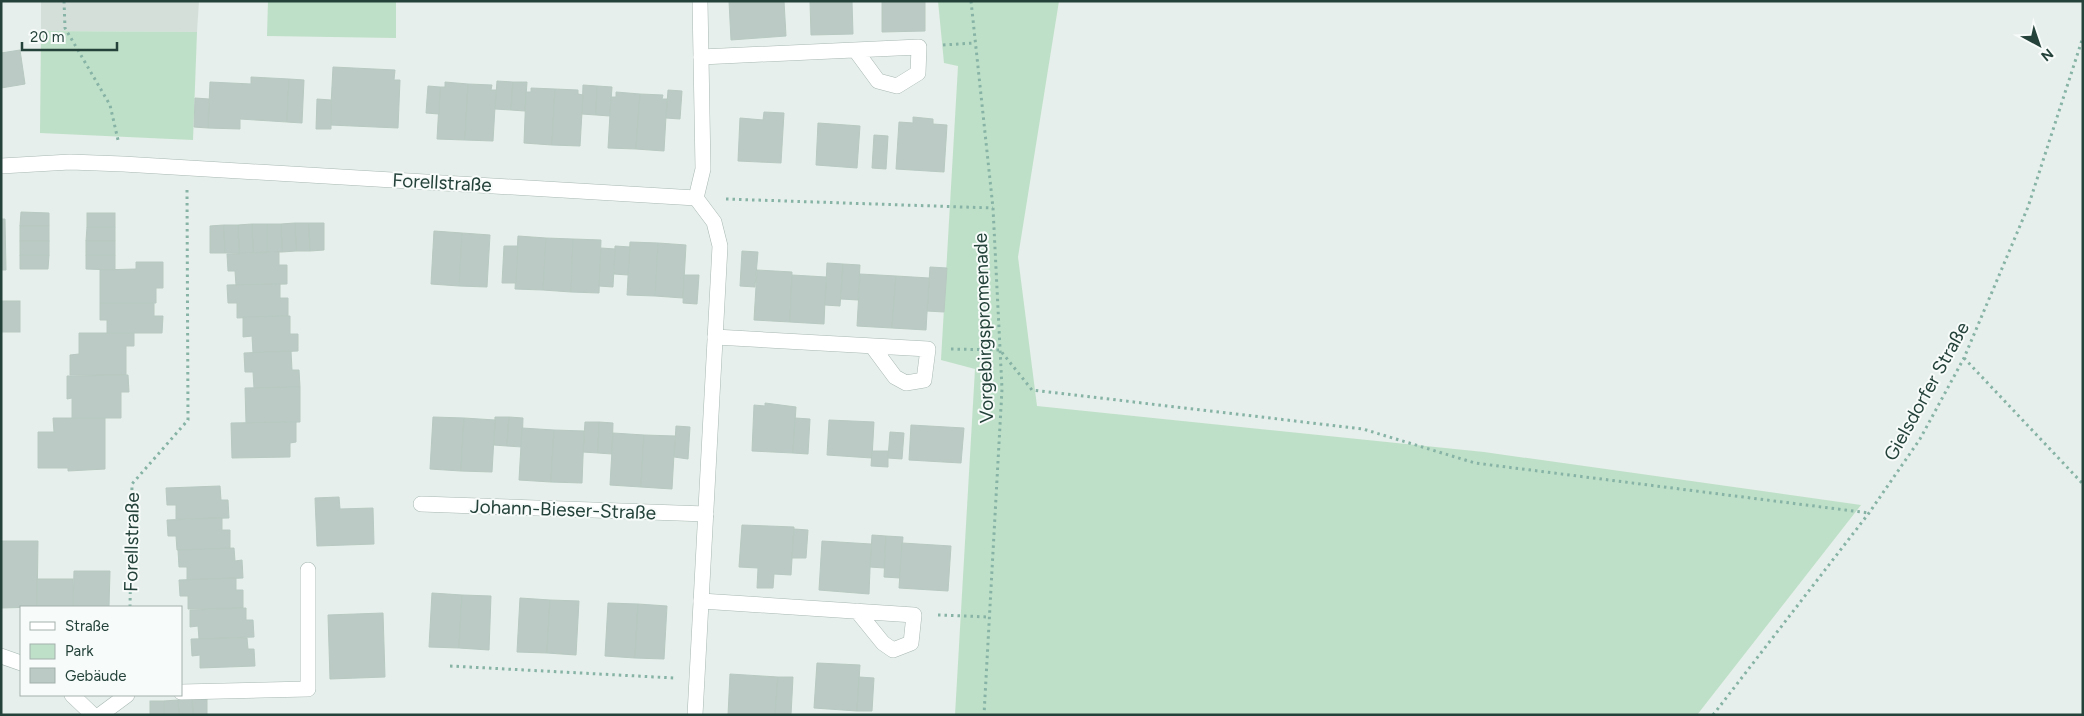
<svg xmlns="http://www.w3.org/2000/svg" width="2084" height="716" font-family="Figtree,sans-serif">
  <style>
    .built { fill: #d4dfda }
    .green { fill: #bfe0c8 }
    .building { fill: #bbcac4; stroke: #b8c9c2 }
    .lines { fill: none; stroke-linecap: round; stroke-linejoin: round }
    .service-casing { stroke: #a8b8b2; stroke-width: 16 }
    .minor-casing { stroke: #a8b8b2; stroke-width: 16 }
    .path { stroke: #86b3a5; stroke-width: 3; stroke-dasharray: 2.5 4; stroke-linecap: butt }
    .service { stroke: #fff; stroke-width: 15 }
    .minor { stroke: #fff; stroke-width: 15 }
    .labels { text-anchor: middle; stroke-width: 4; stroke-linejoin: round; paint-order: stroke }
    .street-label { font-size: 19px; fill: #24423a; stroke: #f7fbf9 }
  </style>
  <rect width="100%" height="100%" fill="#e6efeb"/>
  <!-- built -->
  <path class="built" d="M41,1H199L197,32L41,31Z"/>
  <!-- green -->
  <g class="green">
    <path d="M268,1H396V38L267,36Z"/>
    <path d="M938,1H1059L1018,257L1037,406L1484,452L1861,505L1697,715H955L975,369L941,360L958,66L944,63Z"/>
    <path d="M41,31L197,32L193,140L40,133Z"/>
  </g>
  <!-- building -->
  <g class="building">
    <path d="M729,1H784L786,36L731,40Z"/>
    <path d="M810,1H852L853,34L811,35Z"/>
    <path d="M882,1H925V31L882,32Z"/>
    <path d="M20,50L25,84L1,88V53Z"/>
    <path d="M333,67L395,70L394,80H400L398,128L330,125Z"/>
    <path d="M251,77L289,79L287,122L240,119V129L208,128L210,82L251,84Z"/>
    <path d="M289,79L304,80L302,123L287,122Z"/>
    <path d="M497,81L513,82L511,110L495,109Z"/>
    <path d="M445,82L468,84L465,140L437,139L440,87H445Z"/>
    <path d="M513,82H527L525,111L511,110Z"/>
    <path d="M468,84L492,85L491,90H496L493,141L465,140Z"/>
    <path d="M583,85L597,86L596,115L582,114Z"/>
    <path d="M428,86L440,87L439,114L426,113Z"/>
    <path d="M597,86L612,87L610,116L596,115Z"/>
    <path d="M531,88L555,89L552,145L524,143L526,92H531Z"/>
    <path d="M555,89L578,90V94L583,95L580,146L552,145Z"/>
    <path d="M668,90L682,91L680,119L666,118Z"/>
    <path d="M616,92L640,94L636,149L608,148L611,97H616Z"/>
    <path d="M640,94L663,95L662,99H667L664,151L636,149Z"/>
    <path d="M195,98L209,99L208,128L194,127Z"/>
    <path d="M317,99L331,100V129H316Z"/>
    <path d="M764,112L784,113L781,163L738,161L740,118L763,120Z"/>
    <path d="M913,117L933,119V124L947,125L944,172L896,169L899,122L913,123Z"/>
    <path d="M818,123L860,126L857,168L816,165Z"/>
    <path d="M874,135L888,136L886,169L872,168Z"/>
    <path d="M21,212L49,213V226H20Z"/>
    <rect x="87" y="213" width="28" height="14"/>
    <path d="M1,219H5L6,270H1Z"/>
    <path d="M295,223H309L310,251H296Z"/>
    <path d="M295,223L296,251L282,252L281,224Z"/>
    <path d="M309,223H324V250L310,251Z"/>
    <path d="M252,224H267V252L253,253Z"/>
    <path d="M252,224L253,253H239L238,225Z"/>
    <path d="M267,224H281L282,252H267Z"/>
    <path d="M224,225L225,253H210V226Z"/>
    <path d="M224,225H238L239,253H225Z"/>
    <rect x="20" y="226" width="29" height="15"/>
    <path d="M87,227H115V241H86Z"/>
    <path d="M434,231L462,233L459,286L431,284Z"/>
    <path d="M462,233L490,235L487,287L459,286Z"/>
    <path d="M518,236L546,238L543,290L515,289Z"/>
    <path d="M546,238L573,239L571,292L543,290Z"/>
    <path d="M573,239L601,240L599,293L571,292Z"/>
    <rect x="20" y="241" width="29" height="14"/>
    <rect x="86" y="241" width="29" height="14"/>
    <path d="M630,242L658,243L655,296L627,295Z"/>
    <path d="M658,243L686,245L683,298L655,296Z"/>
    <path d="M504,246H518L516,283H502Z"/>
    <path d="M615,246L630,247L628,275L614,274Z"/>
    <path d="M601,248L615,249L613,287L599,286Z"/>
    <path d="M742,251L758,252L755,287L740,286Z"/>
    <path d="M279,252V265H287V284L236,285L235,271H228L227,254Z"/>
    <path d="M20,255H49L48,269H20Z"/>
    <path d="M86,255H115V270L86,269Z"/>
    <path d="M136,262H163V288H156V303H100V270L136,269Z"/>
    <path d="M827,263L843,264L840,306L825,305Z"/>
    <path d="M843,264L860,265L858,300L841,299Z"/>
    <path d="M930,267L947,268L944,312L927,311Z"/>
    <path d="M757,270L792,272L790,322L754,320Z"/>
    <path d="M860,274L896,276L892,328L857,326Z"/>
    <path d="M684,275H699L697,304L683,303Z"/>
    <path d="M792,275L826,277L824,324L790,322Z"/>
    <path d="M896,276L929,278L926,330L892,328Z"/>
    <path d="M280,284V298H288V316L237,318V303H228L227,285Z"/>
    <rect x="1" y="301" width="19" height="31"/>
    <path d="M100,303H154V316H163L162,333H107V320H100Z"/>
    <path d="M290,316V334H298V351L253,353L252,336L243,337V317Z"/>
    <path d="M79,333H134V346H126V375H70V355L79,354Z"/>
    <path d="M291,351L292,370H299L300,387L254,388L253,372H245L244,353Z"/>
    <path d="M128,375L129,392H121V418H72V398L67,399V376Z"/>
    <path d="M300,387V422L246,423L245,388Z"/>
    <path d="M765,403L796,407L793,453L752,451L754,405L765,406Z"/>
    <path d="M433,417L464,418L461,471L430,469Z"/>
    <path d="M495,417H509L507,446L494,445Z"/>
    <path d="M509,417L523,418L522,447L507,446Z"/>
    <path d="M53,418H105V469L68,471V468H38V432H54Z"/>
    <path d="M464,418L495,420L492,472L461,471Z"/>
    <path d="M795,418L810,419L808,454L793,453Z"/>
    <path d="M829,420L874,422L872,458L827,455Z"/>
    <path d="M296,422V442L290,443V457L232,458L231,423Z"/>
    <path d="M585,422H599L598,453L583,452Z"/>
    <path d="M599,422L613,423L612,454L598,453Z"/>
    <path d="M911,425L964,428L961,463L909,460Z"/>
    <path d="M676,426L690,427L688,459L674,457Z"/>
    <path d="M522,428L554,430L551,482L519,480Z"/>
    <path d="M554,430L584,431L582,483L551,482Z"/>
    <path d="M890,432L904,433L902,459L888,458Z"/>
    <path d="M613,433L644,435L641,487L610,485Z"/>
    <path d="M644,435L675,436L672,489L641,487Z"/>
    <path d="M872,451H888V467L871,466Z"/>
    <path d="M220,486L221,500H228L229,518L176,519V505H167L166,488Z"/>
    <path d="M339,497L340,509L373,508L374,544L317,546L315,498Z"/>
    <path d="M222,518V530H230V549L177,550L176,536H168L167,520Z"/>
    <path d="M742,525L794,527L791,575L774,574L773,588H757L758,568L739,567Z"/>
    <path d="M794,529L808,530L806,558H792Z"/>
    <path d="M872,535L886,536L884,568L870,567Z"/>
    <path d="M886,536L903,537L900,578L884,577Z"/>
    <path d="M1,541H38L37,607L1,608Z"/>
    <path d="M822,541L871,544L869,594L819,590Z"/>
    <path d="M902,543L951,546L948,591L899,588Z"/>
    <path d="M234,548L235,561L242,560L243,578L187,580V567H179L178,550Z"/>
    <path d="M74,571H110L109,607H73Z"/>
    <path d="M236,578V590H243V608L188,609V596H180L179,580Z"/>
    <rect x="37" y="579" width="36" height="28"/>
    <path d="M432,593L462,595L459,648L429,647Z"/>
    <path d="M462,595L491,596L489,650L459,648Z"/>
    <path d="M520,598L550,600L547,653L517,652Z"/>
    <path d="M550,600L579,601L576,655L547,653Z"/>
    <path d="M608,603L638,604L635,658L605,656Z"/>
    <path d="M638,604L667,606L664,659L635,658Z"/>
    <path d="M246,608V620H253L254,637L199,639L198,626L190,627V610Z"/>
    <path d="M383,613L385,677L330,679L328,615Z"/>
    <path d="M247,638L248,649H254L255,666L200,668V655L192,656L191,639Z"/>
    <path d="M817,663L860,665L857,711L814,708Z"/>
    <path d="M730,674L778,677L775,715H728Z"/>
    <path d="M778,677H793L791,715H775Z"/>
    <path d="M859,677L874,678L872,711H857Z"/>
    <path d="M192,699H207V715H193Z"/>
    <path d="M192,699L193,715H179L178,700Z"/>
    <path d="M178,700L179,715H164V701Z"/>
    <rect x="150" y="701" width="14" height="14"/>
  </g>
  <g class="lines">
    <defs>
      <g id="service">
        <path d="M701,57L919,47L918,73L897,86L878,81L856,51"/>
        <path d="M715,337L928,349L924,380L906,383L895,377L872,346"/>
        <path d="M421,504L706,514"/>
        <path d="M701,601L914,615L911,643L893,650L883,643L857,611"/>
        <path d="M181,692L308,689V570"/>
      </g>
      <g id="minor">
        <path d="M1,166L70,162L123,164L696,198"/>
        <path d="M1,656L21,663"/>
        <path d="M72,695L93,715"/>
        <path d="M100,715L127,695"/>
        <path d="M695,715L720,246L714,222L696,198L703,169L700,1"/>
      </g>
    </defs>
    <!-- service casing -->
    <use href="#service" class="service-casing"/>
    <!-- minor casing -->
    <use href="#minor" class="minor-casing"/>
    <!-- path -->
    <g class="path">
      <path d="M64,1L65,28L110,105L118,140"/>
      <path d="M971,1L993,208L1002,389L984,715"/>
      <path d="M943,45L974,43"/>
      <path d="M726,199L993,208"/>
      <path d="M951,349L1000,350L1032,390L1363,429L1475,463L1869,513"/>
      <path d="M1964,358L2083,484"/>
      <path d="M130,607L132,484L188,420L187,190"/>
      <path d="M938,615L989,617"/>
      <path d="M450,666L674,678"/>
      <path d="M1713,715L1869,513L1920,439L1964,358L2028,207L2083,37"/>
    </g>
    <!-- service -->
    <use href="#service" class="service"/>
    <!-- minor -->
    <use href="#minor" class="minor"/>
  </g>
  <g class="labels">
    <!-- street labels -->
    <g class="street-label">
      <text transform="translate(442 182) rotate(3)" y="7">Forellstraße</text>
      <text transform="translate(983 328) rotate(-92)" y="7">Vorgebirgspromenade</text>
      <text transform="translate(1926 391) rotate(-61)" y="7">Gielsdorfer Straße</text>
      <text transform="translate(563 509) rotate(2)" y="7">Johann-Bieser-Straße</text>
      <text transform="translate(131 542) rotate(-89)" y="7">Forellstraße</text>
    </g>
  </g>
  <!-- border -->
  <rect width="2084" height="716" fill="none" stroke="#24423a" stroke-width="5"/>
  <!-- legend -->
  <rect x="20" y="606" width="162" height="90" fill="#f7fbf9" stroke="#a3b1ad"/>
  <rect x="30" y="622" width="25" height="8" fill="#ffffff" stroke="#a3b1ad"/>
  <text x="65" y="631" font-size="15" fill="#24423a">Straße</text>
  <rect x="30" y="644" width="25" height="15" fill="#bfe0c8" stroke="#a3b1ad"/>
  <text x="65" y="656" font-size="15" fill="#24423a">Park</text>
  <rect x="30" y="668" width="25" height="15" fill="#bbcac4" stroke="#a3b1ad"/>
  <text x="65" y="681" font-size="15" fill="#24423a">Gebäude</text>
  <!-- north arrow -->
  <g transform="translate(2039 45) rotate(140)" stroke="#f7fbf9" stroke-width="4" paint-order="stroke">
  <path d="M0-4L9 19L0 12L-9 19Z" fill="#24423a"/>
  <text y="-8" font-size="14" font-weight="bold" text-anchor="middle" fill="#24423a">N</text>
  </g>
  <!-- scale -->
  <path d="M22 42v8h95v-8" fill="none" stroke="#24423a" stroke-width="2.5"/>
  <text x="30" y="42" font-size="15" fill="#24423a" stroke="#f7fbf9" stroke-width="4" paint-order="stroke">20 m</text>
</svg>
